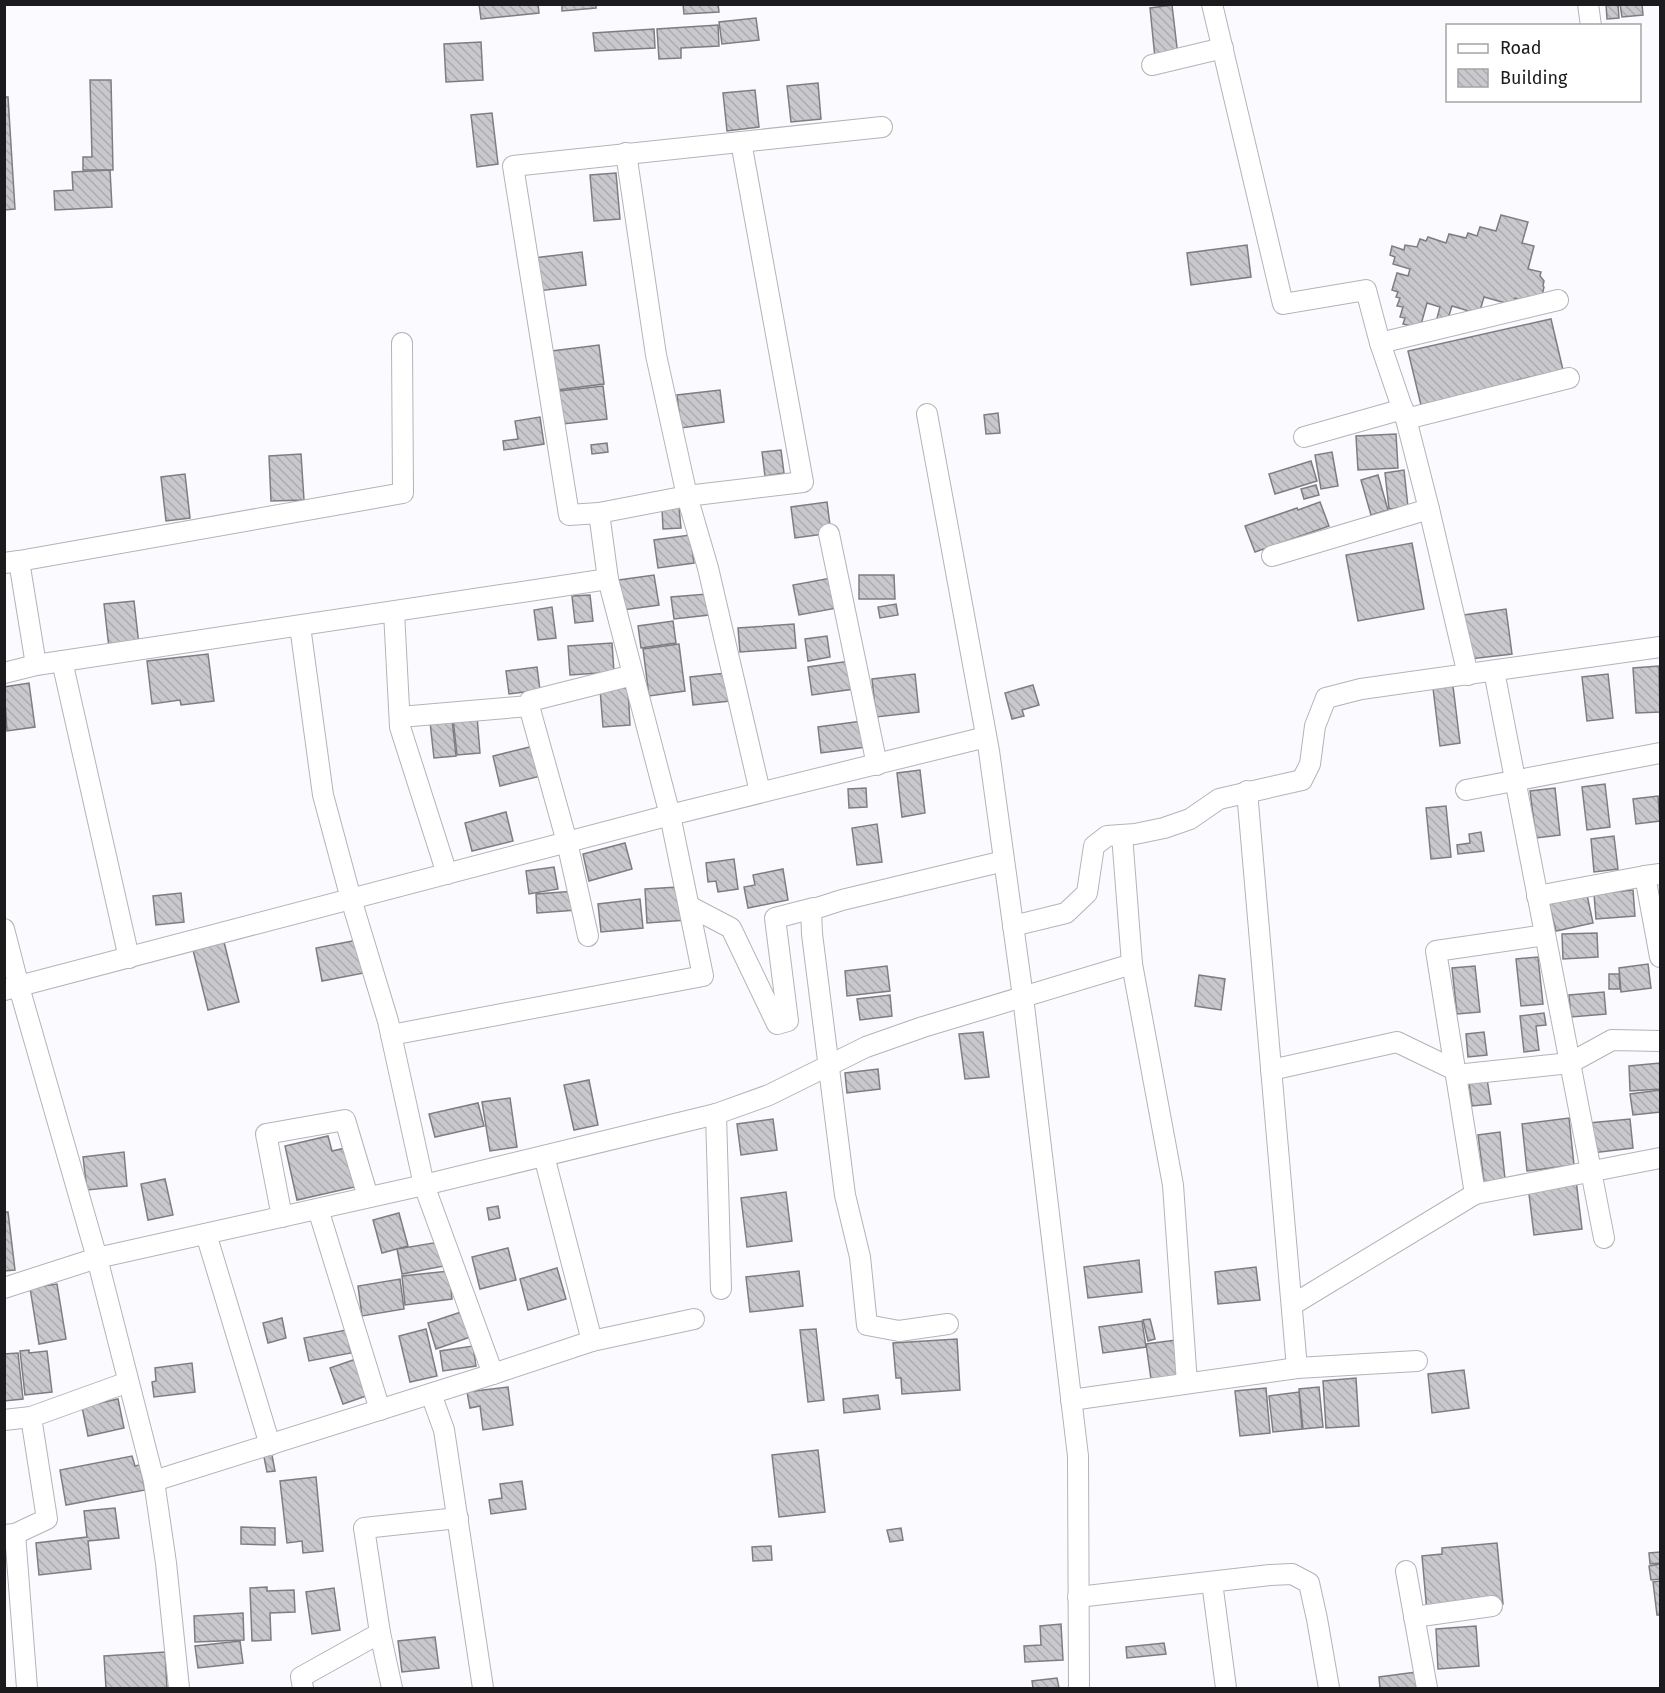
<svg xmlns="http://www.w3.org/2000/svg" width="1665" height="1693" font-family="'Fira Sans',sans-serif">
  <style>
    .building { fill: url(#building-back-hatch); stroke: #7e7e82; stroke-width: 1.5 }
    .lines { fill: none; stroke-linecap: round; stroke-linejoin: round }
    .minor-casing { stroke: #b4b4b8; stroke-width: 22 }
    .minor { stroke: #fff; stroke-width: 20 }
  </style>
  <defs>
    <pattern id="building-back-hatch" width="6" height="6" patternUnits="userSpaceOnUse" patternTransform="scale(1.5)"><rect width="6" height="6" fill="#c9c8cd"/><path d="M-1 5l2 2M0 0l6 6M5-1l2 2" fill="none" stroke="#acabb0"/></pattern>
  </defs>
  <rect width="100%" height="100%" fill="#fbfafe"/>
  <!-- building -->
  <g class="building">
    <path d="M479,4H538L539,13L481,19Z"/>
    <path d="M562,4H596V8L562,11Z"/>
    <path d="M683,4H718L719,12L684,14Z"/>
    <path d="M1606,4H1618L1619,18L1607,19Z"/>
    <path d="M1620,4H1642L1643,15L1622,17Z"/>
    <path d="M1172,5L1178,56L1155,58L1150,8Z"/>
    <path d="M756,18L759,40L722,44L719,22Z"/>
    <path d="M718,25L719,46L681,48V58L659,59L657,29Z"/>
    <path d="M654,29L655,48L595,51L593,33Z"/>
    <path d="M481,42L483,80L446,82L444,44Z"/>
    <path d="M90,80H111L113,170H83V157H92Z"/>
    <path d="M818,83L821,119L791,122L787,86Z"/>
    <path d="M755,90L759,127L727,131L723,93Z"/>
    <path d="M4,97H8L15,209L4,210Z"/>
    <path d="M492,113L498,164L477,167L471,115Z"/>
    <path d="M110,170L112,207L55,210L54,191L73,190L72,172Z"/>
    <path d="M616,173L620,219L594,221L590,175Z"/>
    <path d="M1501,215L1528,222L1522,243L1534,246L1528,269L1541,272L1540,276L1544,281L1543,286L1544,287L1542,296L1531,303L1515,298L1513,305L1484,297L1479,314L1452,306L1446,325L1436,322L1440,307L1427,303L1420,328L1403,324L1405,318L1400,317L1403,307L1397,306L1400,298L1396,297L1398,292L1392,290L1397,273L1408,276L1410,269L1393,264L1395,257L1390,255L1392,246L1404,250L1405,245L1417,247L1420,239L1426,241L1428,237L1446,243L1449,234L1466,238L1468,233L1477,236L1480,227L1496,231Z"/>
    <path d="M1247,245L1251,277L1191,285L1187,253Z"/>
    <path d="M582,252L586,285L538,291L534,258Z"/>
    <path d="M1551,319L1563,370L1517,380L1518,383L1421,405L1408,351Z"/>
    <path d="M599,345L604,384L557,390L552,351Z"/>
    <path d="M603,386L607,419L563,424L559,391Z"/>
    <path d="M720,390L724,422L681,428L677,395Z"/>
    <path d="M998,413L1000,433L986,434L984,415Z"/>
    <path d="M540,417L544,444L504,450L503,441L518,439L515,421Z"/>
    <path d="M1396,434L1398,468L1358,470L1356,436Z"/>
    <path d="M607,443L608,452L592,454L591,445Z"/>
    <path d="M781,450L784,473L765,476L762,452Z"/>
    <path d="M1332,452L1338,486L1321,489L1315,455Z"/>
    <path d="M301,454L304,500L271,501L269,456Z"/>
    <path d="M1311,461L1317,481L1275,494L1269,474Z"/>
    <path d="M1404,470L1408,507L1389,509L1385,473Z"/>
    <path d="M185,474L190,518L166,521L161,477Z"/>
    <path d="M1378,475L1388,510L1371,515L1361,480Z"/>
    <path d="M1316,485L1319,495L1304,499L1301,489Z"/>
    <path d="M827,502L831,533L795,538L791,507Z"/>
    <path d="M1320,502L1329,526L1255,552L1245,526L1297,508L1298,510Z"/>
    <path d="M679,507L681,528L663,529L662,508Z"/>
    <path d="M690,535L694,563L658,568L654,540Z"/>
    <path d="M1412,543L1424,609L1358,621L1346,555Z"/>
    <path d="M654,575L659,605L623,610L619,580Z"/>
    <path d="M859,575H894L895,599H859Z"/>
    <path d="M831,578L837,608L799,615L793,585Z"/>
    <path d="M707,594L709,615L674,619L671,597Z"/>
    <path d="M590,595L593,621L575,623L572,596Z"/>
    <path d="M134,601L139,645L109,648L104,604Z"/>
    <path d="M896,604L898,615L880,618L878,607Z"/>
    <path d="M552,607L556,638L538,640L534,610Z"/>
    <path d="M1506,609L1512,654L1470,659L1464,615Z"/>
    <path d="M673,621L676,643L641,648L638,626Z"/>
    <path d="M794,624L796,648L740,652L738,628Z"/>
    <path d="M827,636L830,657L808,661L805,639Z"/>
    <path d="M612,643L614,672L570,675L568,646Z"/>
    <path d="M679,644L685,691L649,696L643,649Z"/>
    <path d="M208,654L214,701L181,705L180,700L152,704L147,661Z"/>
    <path d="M850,661L854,689L812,695L808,667Z"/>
    <path d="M1659,666L1660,712L1636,713L1633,668Z"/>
    <path d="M537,667L540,690L509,694L506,671Z"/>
    <path d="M726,673L730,701L693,705L690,677Z"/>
    <path d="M915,674L919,712L876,717L872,679Z"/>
    <path d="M1608,674L1613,718L1587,721L1582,677Z"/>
    <path d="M29,683L35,727L7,731L4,687Z"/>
    <path d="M1033,685L1039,705L1022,710L1024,716L1012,719L1005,693Z"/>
    <path d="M1453,686L1460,743L1440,746L1433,688Z"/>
    <path d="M628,688L630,725L603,727L600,689Z"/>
    <path d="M477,716L480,753L457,755L453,718Z"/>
    <path d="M452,720L456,756L434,758L430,722Z"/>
    <path d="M862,721L866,747L821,753L818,727Z"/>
    <path d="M534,746L541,776L500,786L493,756Z"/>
    <path d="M920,770L925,813L902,817L897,773Z"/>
    <path d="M1605,784L1610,827L1587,830L1582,787Z"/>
    <path d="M866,788L867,807L849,808L848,789Z"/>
    <path d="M1555,788L1560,835L1536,838L1530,791Z"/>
    <path d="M1658,796L1660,821L1636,824L1633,799Z"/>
    <path d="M1446,806L1451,857L1431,859L1426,808Z"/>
    <path d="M506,812L513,841L472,851L465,823Z"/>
    <path d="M877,824L882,862L857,865L852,828Z"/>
    <path d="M1481,832L1484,851L1458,854L1457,845L1470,843L1469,834Z"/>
    <path d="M1614,836L1618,869L1594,872L1591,839Z"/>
    <path d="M625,843L632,869L589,881L583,854Z"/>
    <path d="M734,859L738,889L718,892L716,881L708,882L706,863Z"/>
    <path d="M554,867L558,889L529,894L526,871Z"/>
    <path d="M783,869L788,900L748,908L744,887L755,885L753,875Z"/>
    <path d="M678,887L687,920L647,923L645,889Z"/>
    <path d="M1633,890L1635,916L1596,919L1594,894Z"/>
    <path d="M576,891L577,910L537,913L536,894Z"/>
    <path d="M181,893L184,922L156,925L153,896Z"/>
    <path d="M1587,895L1593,923L1556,931L1549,904Z"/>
    <path d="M640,899L643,928L601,932L598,904Z"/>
    <path d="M1597,933L1598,957L1563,959L1562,934Z"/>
    <path d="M358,940L364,973L322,981L316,948Z"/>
    <path d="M224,942L239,1002L208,1010L193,950Z"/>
    <path d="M1538,957L1543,1004L1521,1006L1516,959Z"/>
    <path d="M1648,964L1651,988L1621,992L1619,968Z"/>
    <path d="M887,966L890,991L847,996L845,971Z"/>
    <path d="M1475,966L1480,1012L1457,1014L1452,968Z"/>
    <path d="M1609,974H1619L1620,989H1609Z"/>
    <path d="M1199,975L1225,979L1221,1010L1195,1006Z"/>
    <path d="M1604,992L1606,1014L1571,1017L1569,995Z"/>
    <path d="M890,995L892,1016L860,1020L857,999Z"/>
    <path d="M1544,1013L1546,1025L1536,1026L1539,1050L1524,1052L1520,1016Z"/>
    <path d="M983,1032L989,1077L965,1079L959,1034Z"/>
    <path d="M1484,1032L1487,1055L1468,1057L1466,1034Z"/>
    <path d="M1660,1063V1089L1630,1091L1629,1066Z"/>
    <path d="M878,1069L880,1089L847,1093L845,1073Z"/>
    <path d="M1487,1079L1491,1104L1472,1106L1469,1082Z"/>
    <path d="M589,1080L598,1125L574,1130L564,1085Z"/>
    <path d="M1660,1090V1112L1633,1115L1630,1094Z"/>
    <path d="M510,1098L517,1147L490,1151L482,1102Z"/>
    <path d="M478,1103L484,1126L435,1137L429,1114Z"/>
    <path d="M1569,1118L1574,1165L1527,1171L1522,1124Z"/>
    <path d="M773,1119L777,1150L741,1155L737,1124Z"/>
    <path d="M1630,1119L1633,1148L1592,1153L1589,1123Z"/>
    <path d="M1500,1132L1505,1179L1484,1182L1478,1135Z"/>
    <path d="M328,1136L332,1151L350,1147L359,1186L297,1200L285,1146Z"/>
    <path d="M124,1152L127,1186L87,1190L83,1157Z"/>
    <path d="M165,1179L173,1215L148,1220L141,1184Z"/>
    <path d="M1576,1180L1582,1229L1534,1235L1528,1186Z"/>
    <path d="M786,1192L792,1241L747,1247L741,1198Z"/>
    <path d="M498,1206L500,1218L489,1220L487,1208Z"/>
    <path d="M4,1212H8L15,1270L4,1271Z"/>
    <path d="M399,1213L408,1246L382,1253L373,1220Z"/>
    <path d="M439,1242L444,1266L402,1274L397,1249Z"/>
    <path d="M508,1248L516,1280L480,1289L472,1257Z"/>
    <path d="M1139,1260L1142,1292L1088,1298L1084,1267Z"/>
    <path d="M1256,1267L1260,1300L1218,1304L1215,1272Z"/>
    <path d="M557,1268L566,1299L528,1310L520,1279Z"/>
    <path d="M449,1271L452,1299L405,1305L402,1276Z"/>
    <path d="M799,1271L803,1306L750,1312L746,1277Z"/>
    <path d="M400,1279L404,1309L362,1316L358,1286Z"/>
    <path d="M57,1284L66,1339L39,1344L30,1288Z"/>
    <path d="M464,1311L473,1336L436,1349L428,1323Z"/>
    <path d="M282,1318L286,1338L268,1343L263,1323Z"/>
    <path d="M1150,1319L1155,1339L1148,1341L1143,1320Z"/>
    <path d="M1142,1321L1146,1347L1103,1353L1099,1327Z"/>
    <path d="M426,1329L437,1376L410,1382L399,1336Z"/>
    <path d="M816,1329L824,1400L808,1402L800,1330Z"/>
    <path d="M346,1330L351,1353L309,1361L304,1338Z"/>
    <path d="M957,1339L960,1390L902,1394L901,1378H896L893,1343Z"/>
    <path d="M1176,1340L1181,1375L1151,1379L1146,1344Z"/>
    <path d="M473,1346L476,1366L443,1371L440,1351Z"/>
    <path d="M29,1350V1353L47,1351L52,1392L25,1395L20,1351Z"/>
    <path d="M18,1353L23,1399L4,1401V1354Z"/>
    <path d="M356,1359L369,1395L343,1404L330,1368Z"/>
    <path d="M192,1363L195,1392L154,1397L152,1382L156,1381L155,1368Z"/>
    <path d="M1464,1370L1469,1408L1432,1413L1428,1374Z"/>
    <path d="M1356,1378L1359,1426L1326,1428L1323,1381Z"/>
    <path d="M508,1387L513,1425L483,1430L480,1406L470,1408L467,1392Z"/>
    <path d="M1319,1387L1323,1427L1303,1429L1299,1389Z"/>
    <path d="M1266,1388L1270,1433L1240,1436L1235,1391Z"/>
    <path d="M1299,1392L1302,1429L1273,1432L1269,1396Z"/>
    <path d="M878,1395L880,1409L844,1413L843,1399Z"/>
    <path d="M118,1399L124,1428L88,1436L82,1407Z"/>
    <path d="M271,1450L275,1471L267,1472L263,1452Z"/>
    <path d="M818,1450L825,1512L779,1517L772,1455Z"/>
    <path d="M132,1456L135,1466L140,1465L145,1490L66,1505L60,1470Z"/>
    <path d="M316,1477L323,1551L303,1553L302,1541L287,1543L280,1481Z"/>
    <path d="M522,1481L526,1509L491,1514L489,1500L502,1498L500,1484Z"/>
    <path d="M115,1508L119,1538L88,1541L91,1569L39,1575L36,1543L87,1537L84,1511Z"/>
    <path d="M241,1527L275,1528V1545L241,1544Z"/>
    <path d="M901,1528L903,1540L890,1542L887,1530Z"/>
    <path d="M1497,1543L1503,1604L1427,1612L1422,1556L1442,1554V1548Z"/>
    <path d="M771,1546L772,1560L753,1561L752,1547Z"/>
    <path d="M1660,1552V1563L1650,1564L1649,1553Z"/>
    <path d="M1660,1564V1579L1651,1580L1649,1566Z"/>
    <path d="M1660,1581V1615H1657L1653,1582Z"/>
    <path d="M267,1587V1591L294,1590L295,1612L270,1613L271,1640L252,1641L250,1588Z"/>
    <path d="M334,1588L340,1630L312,1634L306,1592Z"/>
    <path d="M243,1613L244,1640L195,1642L194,1616Z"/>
    <path d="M1061,1624L1063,1660L1025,1662L1024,1646L1041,1645L1040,1626Z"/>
    <path d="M1476,1626L1479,1666L1438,1669L1436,1629Z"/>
    <path d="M435,1637L439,1668L402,1672L398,1641Z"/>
    <path d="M240,1641L243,1663L198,1668L195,1646Z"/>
    <path d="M1164,1643L1166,1654L1127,1658L1126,1647Z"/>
    <path d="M165,1652L167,1688H106L104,1656Z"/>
    <path d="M1416,1672L1418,1688H1380L1379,1677Z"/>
    <path d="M1057,1678L1059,1688H1033L1032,1681Z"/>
  </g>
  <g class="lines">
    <defs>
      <g id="minor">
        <path d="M1212,4L1283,304L1366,290L1380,343L1406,419L1429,509L1468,675"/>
        <path d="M1588,4L1591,26"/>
        <path d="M1152,65L1223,48"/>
        <path d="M741,142L803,482L687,496L708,568L760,792"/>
        <path d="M1380,343L1558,300"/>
        <path d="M927,414L989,751L1023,997L1078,1456L1079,1688"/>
        <path d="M1406,419L1569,378"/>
        <path d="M1304,437L1403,409"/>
        <path d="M599,513L687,496L656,355L626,153"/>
        <path d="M829,534L877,765"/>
        <path d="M1272,556L1429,509"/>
        <path d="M19,561L403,493L402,343"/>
        <path d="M4,563L19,561L36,665"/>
        <path d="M394,612L400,727L447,874"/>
        <path d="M300,626L323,795L351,899L388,1021L424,1185L493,1374"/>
        <path d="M62,661L129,958"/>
        <path d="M1494,671L1604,1238"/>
        <path d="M4,673L36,665L608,579"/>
        <path d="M529,706L567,842L588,936"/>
        <path d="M400,717L529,706L530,701L633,675"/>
        <path d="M1466,790L1660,753"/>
        <path d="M1247,791L1297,1368"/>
        <path d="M1122,835L1132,964L1173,1185L1187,1383"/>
        <path d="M1660,874L1645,876L1660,957"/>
        <path d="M1537,896L1645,876"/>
        <path d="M689,906L731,928L777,1024L788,1021L775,918L814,908"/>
        <path d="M1013,926L1066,913L1087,893L1094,846L1107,836L1135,834L1164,828L1190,819L1219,799L1302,780L1310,764L1315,726L1326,698L1361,689L1660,647"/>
        <path d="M4,929L19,987L97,1258L154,1481L166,1563L179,1688"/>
        <path d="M1545,935L1436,951L1475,1194L1660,1158"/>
        <path d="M4,990L670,815L986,737"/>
        <path d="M391,1035L703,976L670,815L608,579L599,513L569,515L513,166L882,127"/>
        <path d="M1271,1070L1397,1042L1455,1070"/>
        <path d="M1456,1075L1570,1063L1612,1040L1660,1041"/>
        <path d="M716,1114L721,1289"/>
        <path d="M318,1209L380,1410"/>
        <path d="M282,1217L266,1134L345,1120L368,1197"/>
        <path d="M206,1234L270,1445"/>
        <path d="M4,1288L97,1258L424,1185L716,1114L769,1095L866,1047L923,1027L1132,964"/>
        <path d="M1292,1305L1475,1194"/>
        <path d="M948,1324L899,1331L867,1325L860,1257L845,1195L812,934L811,910L842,900L1004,861"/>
        <path d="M592,1341L694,1319"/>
        <path d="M431,1394L444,1430L483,1688"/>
        <path d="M1071,1400L1297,1368L1417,1361"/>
        <path d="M4,1420L31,1417L128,1382"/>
        <path d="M154,1481L493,1374L592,1341L544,1156"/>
        <path d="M15,1534L27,1688"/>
        <path d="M4,1535L15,1534L47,1519L31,1417"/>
        <path d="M1406,1571L1427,1688"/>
        <path d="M1212,1582L1226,1688"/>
        <path d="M1078,1597L1270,1575L1292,1574L1309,1583L1317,1619L1329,1688"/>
        <path d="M1414,1617L1492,1606"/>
        <path d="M303,1688L301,1677L380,1633"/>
        <path d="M392,1688L380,1633L364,1528L458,1518"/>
      </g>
    </defs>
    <!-- minor casing -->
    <use href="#minor" class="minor-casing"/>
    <!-- minor -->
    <use href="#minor" class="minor"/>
  </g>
  <!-- border -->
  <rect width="1665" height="1693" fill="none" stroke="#1b1b1d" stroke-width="12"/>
  <!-- legend -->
  <rect x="1446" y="24" width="195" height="78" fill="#ffffff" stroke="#a4a4a5" stroke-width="1.5"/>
  <rect x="1458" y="44" width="30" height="9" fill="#ffffff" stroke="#a4a4a5" stroke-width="1.5"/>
  <text x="1500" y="54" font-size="18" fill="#1b1b1d">Road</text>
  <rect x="1458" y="69" width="30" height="18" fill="url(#building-back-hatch)" stroke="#a4a4a5" stroke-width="1.5"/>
  <text x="1500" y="84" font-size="18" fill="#1b1b1d">Building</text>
</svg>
